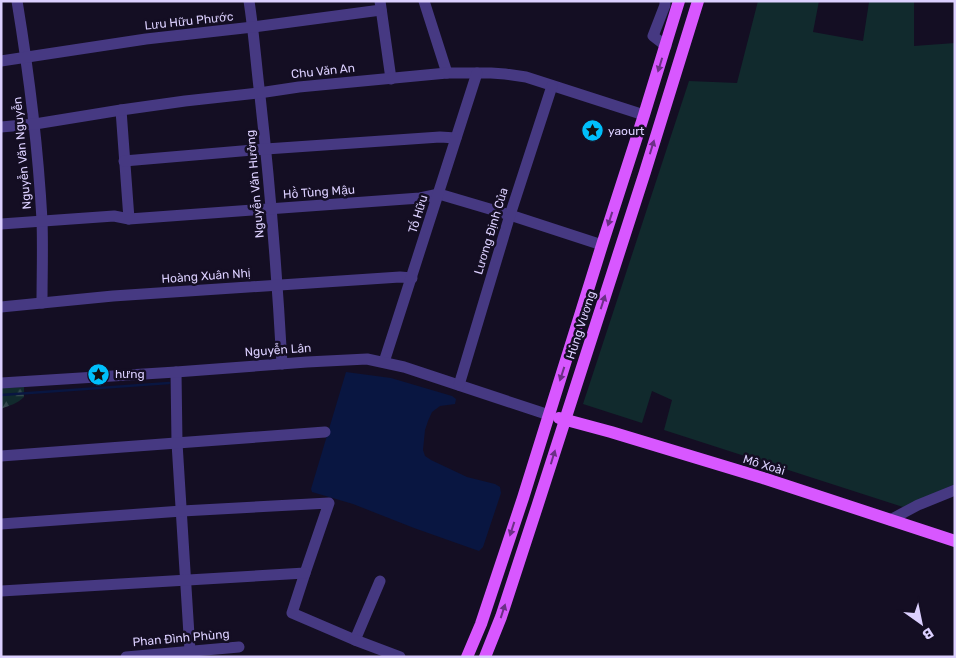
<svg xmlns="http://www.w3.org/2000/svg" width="956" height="658" font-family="Rubik,sans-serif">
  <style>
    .grass { fill: #112a2d }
    .forest { fill: url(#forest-firs) }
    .water { fill: #091641 }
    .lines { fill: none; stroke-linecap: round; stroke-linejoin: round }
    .stream { stroke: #091641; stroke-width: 2.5 }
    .minor { stroke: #463982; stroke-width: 11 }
    .major { stroke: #d857ff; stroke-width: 12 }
    .oneway { fill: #6c2f86 }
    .labels { text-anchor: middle; stroke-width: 5; stroke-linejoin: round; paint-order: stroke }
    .street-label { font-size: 12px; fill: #dcd0ff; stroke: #140e23 }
    .poi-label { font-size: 12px; fill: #dcd0ff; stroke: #140e23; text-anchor: start }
  </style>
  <defs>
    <pattern id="forest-firs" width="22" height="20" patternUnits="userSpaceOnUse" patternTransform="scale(1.25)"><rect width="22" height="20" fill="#112a2d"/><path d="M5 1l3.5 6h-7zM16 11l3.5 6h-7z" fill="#33484c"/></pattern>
  </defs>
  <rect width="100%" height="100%" fill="#140e23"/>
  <!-- grass -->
  <path class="grass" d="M758,1H819L813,32L863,41L869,2L868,1H914V46L955,43V484L903,507L664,430L672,400L652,391L642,423L583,404L689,81L737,83Z"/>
  <!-- forest -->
  <path class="forest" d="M24,387V397C17,404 10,405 1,409V388Z"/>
  <!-- water -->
  <path class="water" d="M346,372L391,378L452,396L456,399L455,404L440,406L432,412L428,421L425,430L423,450L425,456L431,460L467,477L495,484L500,487L501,493L483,547L479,551L414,528L353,504L312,492L311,489Z"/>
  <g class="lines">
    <!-- stream -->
    <path class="stream" d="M1,395L169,383"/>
    <!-- minor -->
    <g class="minor">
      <path d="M17,1C29,74 38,146 42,220C43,248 42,276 42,303"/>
      <path d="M249,1C254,33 256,64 260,96C270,185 277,274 282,364"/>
      <path d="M380,1L391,79"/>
      <path d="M424,1L447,73"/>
      <path d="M665,1V5L653,36L666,46"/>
      <path d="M1,61L146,39L253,27L381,10"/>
      <path d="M121,110L129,219"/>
      <path d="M1,127L35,124L121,110L185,101L259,93L299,87L447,73H491L505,74L526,77L644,115"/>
      <path d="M124,161L266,149L440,137L456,138"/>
      <path d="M1,224L114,216L129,219L420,198L439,194L510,215L602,245"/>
      <path d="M1,307L113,296L400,277L412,278"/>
      <path d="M384,362L477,73"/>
      <path d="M176,372L177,443L190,651"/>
      <path d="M1,383L176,372L307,362L367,359L404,367L549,415"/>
      <path d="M459,385L510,215L552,86"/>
      <path d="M1,456L325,432"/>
      <path d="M890,520L918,505L955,490"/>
      <path d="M1,524L182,511L329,503L305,573L292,613L355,640L380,581"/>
      <path d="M1,591L305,573"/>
      <path d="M355,640L400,657"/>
      <path d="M126,657L239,647"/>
    </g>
    <!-- major -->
    <g class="major">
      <path d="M559,418L611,432L763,478L955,541"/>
      <path d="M467,657L481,624L523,498L602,245L644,115L679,1"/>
      <path d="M485,657L501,617L537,507L645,172L698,1"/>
    </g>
  </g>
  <!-- one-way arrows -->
  <defs><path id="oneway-solid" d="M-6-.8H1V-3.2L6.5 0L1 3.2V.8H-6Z" transform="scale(1.25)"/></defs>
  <g class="oneway">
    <use href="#oneway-solid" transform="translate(660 65) rotate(107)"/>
    <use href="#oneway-solid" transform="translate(652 147) rotate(-73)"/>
    <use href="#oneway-solid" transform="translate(610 219) rotate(108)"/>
    <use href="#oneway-solid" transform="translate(603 302) rotate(-72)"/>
    <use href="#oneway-solid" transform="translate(562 374) rotate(108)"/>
    <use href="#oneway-solid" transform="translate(553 457) rotate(-73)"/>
    <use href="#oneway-solid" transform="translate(512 529) rotate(108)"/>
    <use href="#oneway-solid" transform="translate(503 611) rotate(-72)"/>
  </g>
  <!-- icons -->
  <defs>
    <symbol id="sight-disc" viewBox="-11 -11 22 22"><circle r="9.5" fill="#00bffb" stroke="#140e23"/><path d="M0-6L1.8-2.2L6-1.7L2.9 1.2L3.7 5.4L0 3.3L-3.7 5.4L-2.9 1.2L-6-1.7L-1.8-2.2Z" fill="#111"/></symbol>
  </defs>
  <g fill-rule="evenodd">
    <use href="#sight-disc" x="580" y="118" width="25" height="25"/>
    <use href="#sight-disc" x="86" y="362" width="25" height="25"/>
  </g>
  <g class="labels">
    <!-- street labels -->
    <g class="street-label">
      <text transform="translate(189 21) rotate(-6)" y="4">Lưu Hữu Phước</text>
      <text transform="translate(323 71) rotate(-6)" y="4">Chu Văn An</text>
      <text transform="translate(22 153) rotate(-95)" y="4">Nguyễn Văn Nguyễn</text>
      <text transform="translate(255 184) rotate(-95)" y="4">Nguyễn Văn Hưởng</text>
      <text transform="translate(319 192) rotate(-4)" y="4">Hồ Tùng Mậu</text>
      <text transform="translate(418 214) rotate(-73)" y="4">Tố Hữu</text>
      <text transform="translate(491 231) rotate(-73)" y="4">Lương Định Của</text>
      <text transform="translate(206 276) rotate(-4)" y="4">Hoàng Xuân Nhị</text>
      <text transform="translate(581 325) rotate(-72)" y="4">Hùng Vương</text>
      <text transform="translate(278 350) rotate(-4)" y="4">Nguyễn Lân</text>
      <text transform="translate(764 465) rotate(17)" y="4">Mô Xoài</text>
      <text transform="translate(181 638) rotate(-5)" y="4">Phan Đình Phùng</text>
    </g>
    <!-- poi labels -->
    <g class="poi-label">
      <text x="608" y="135">yaourt</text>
      <text x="115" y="378">hưng</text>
    </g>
  </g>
  <!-- border -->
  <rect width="956" height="658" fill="none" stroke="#dcd0ff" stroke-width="5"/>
  <!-- north arrow -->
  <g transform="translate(921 623) rotate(147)" stroke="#140e23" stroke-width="4" paint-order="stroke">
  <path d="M0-4L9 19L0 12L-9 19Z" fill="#dcd0ff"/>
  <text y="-8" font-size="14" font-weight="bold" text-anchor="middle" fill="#dcd0ff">B</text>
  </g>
</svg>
